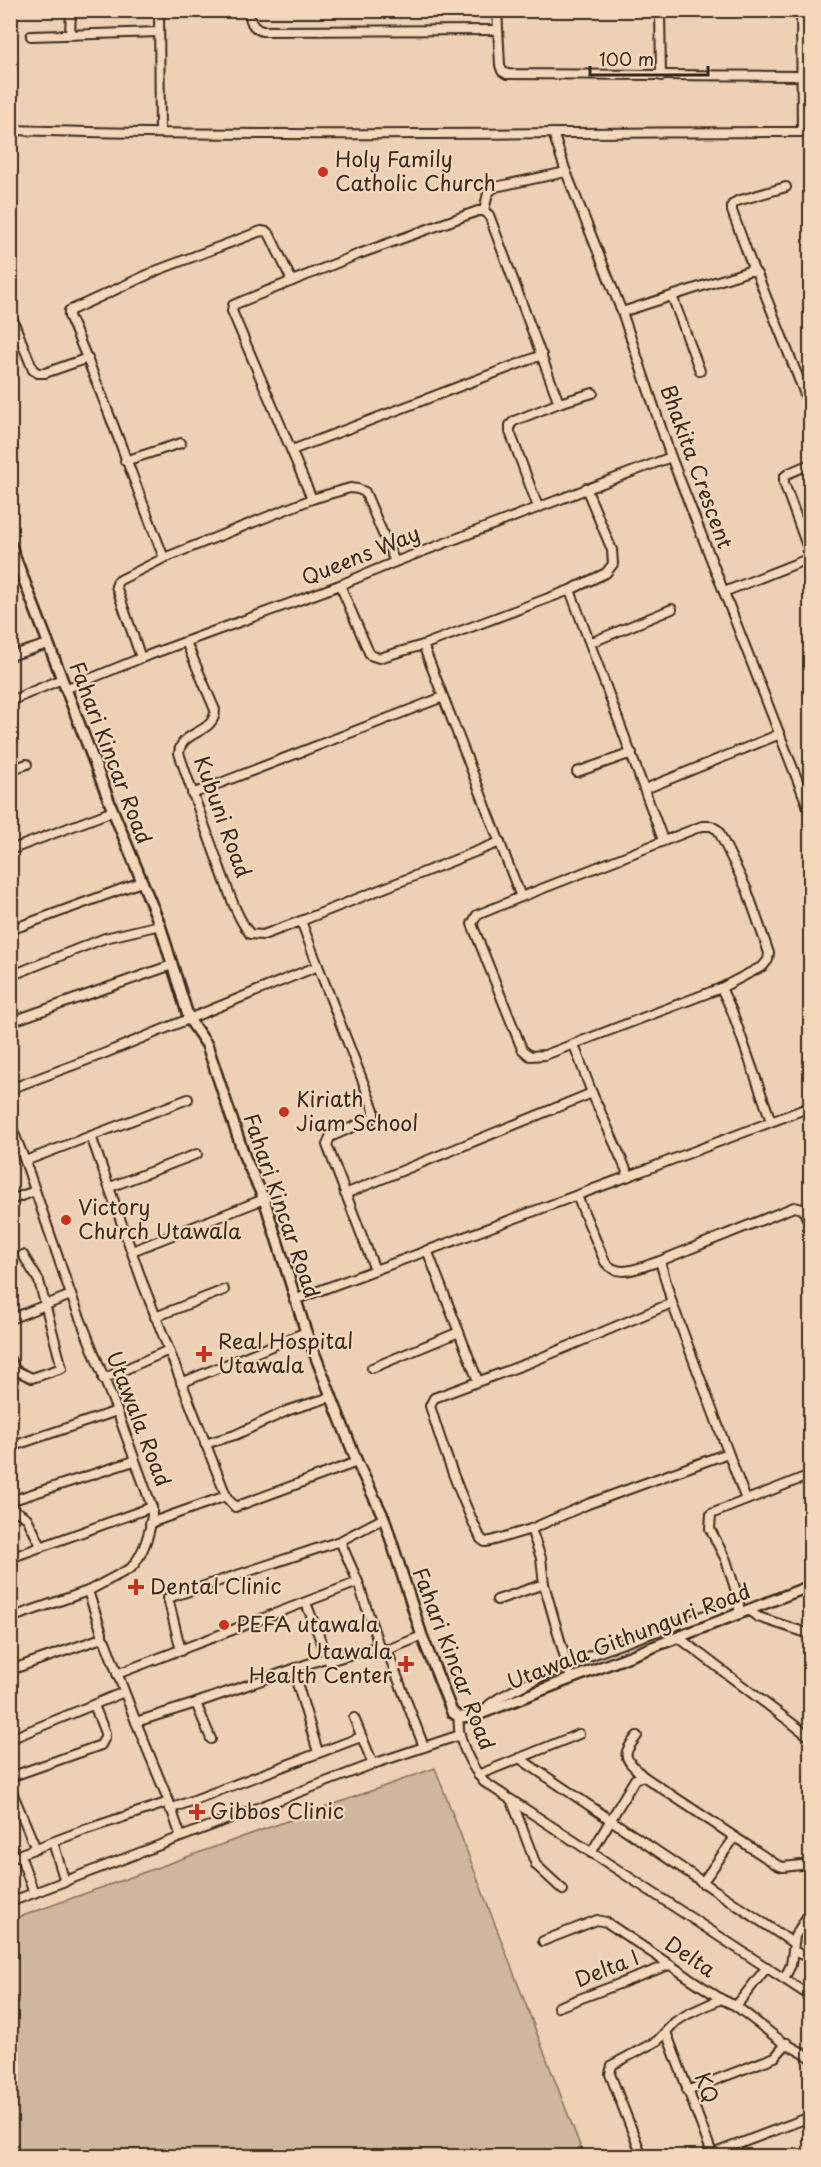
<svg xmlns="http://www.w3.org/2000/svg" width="821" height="2167" font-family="'Playpen Sans',sans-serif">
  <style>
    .green { fill: #d0b69c; stroke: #86705d; stroke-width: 1.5 }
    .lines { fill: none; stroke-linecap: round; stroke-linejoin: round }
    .minor-casing { stroke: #3b2a1e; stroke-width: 12 }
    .tertiary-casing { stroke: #3b2a1e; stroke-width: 14 }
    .minor { stroke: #f5d8bb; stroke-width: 8 }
    .tertiary { stroke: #f5d8bb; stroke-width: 9 }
    .poi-dot { fill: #c8321e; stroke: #f5d8bb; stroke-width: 2 }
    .labels { text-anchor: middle; stroke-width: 4.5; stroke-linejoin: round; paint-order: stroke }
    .poi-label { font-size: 21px; fill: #3b2a1e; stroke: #f5d8bb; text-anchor: start }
    .street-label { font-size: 21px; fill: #3b2a1e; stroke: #f5d8bb }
  </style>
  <rect width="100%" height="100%" fill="#eed1b5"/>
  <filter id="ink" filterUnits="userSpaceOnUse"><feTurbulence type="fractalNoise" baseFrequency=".0167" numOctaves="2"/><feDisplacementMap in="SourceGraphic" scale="12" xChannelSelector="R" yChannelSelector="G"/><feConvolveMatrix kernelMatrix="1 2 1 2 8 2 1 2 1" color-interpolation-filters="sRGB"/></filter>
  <g filter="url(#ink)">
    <!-- green -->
    <path class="green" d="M435,1768L584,2156H11V1920Z"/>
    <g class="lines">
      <defs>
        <g id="minor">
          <path d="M159,10L160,132"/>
          <path d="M248,10C251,21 251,27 262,31L498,30"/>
          <path d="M497,10L500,65L502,71L507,74L802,76"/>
          <path d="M660,10L661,76"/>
          <path d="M801,10L802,132"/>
          <path d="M70,34L71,10"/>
          <path d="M31,36L159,32"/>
          <path d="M801,37H810"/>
          <path d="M10,130C277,138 544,132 810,132"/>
          <path d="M553,133L566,172L622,312L671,457L810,812"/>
          <path d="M484,211L488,193L495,187L566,172"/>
          <path d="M754,271L732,211V205L737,201L786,187"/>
          <path d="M672,296L700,371"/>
          <path d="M622,312L749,271H754L757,274L810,407"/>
          <path d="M10,313L33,370L38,373H45L88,358"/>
          <path d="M292,450L542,355"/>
          <path d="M125,461L181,443"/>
          <path d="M810,464L789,473L784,477V483L810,554"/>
          <path d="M312,499L232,311L233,305L359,254L478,211H484L489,215L559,403"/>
          <path d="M538,507L510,432V425L514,421L559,403L593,393"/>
          <path d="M164,558C132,477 104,395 69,316V311L158,270L261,231L267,232L270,235L292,281"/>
          <path d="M340,585L370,655L379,658L423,645L570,590L663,840"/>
          <path d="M570,590L606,573L613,564L612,550L586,488"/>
          <path d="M724,592L810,558"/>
          <path d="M186,642L215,710C215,734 181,730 179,753C192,793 207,832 221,871C229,892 236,916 250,934L263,935L301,921"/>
          <path d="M590,643L672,609"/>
          <path d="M423,645L521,897L702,826H711L718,830L747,890L769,953L768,960L763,966L721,988L545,1055L530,1056L522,1049L472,924L477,915L521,897"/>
          <path d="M10,656L48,644"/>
          <path d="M141,658L116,586L118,581L164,558L312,499L350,488L358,489L365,492L395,562"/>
          <path d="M65,689L141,658L340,585L395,562L671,457"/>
          <path d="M10,701L62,679"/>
          <path d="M10,770L27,764"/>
          <path d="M577,772L632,753"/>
          <path d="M645,789L780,734"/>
          <path d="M192,794L443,697"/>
          <path d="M10,850L113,811"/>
          <path d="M10,930L141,882"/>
          <path d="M318,966L374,1110V1116L371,1119L330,1137L327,1145L375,1270"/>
          <path d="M10,976L105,938L160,925"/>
          <path d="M721,988L732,1011L771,1121"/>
          <path d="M10,1022L172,965"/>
          <path d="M10,1089L103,1054L318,966L301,921L500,842"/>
          <path d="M10,1123L25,1161L71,1295L117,1411L152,1507C153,1526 144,1554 131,1568L88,1591L102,1633V1638L105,1641L136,1722L169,1802L181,1837"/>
          <path d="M91,1136L143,1284L227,1498L235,1507L357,1462"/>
          <path d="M25,1161L188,1099"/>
          <path d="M629,1176L810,1107"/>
          <path d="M110,1187L197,1154"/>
          <path d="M345,1194L592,1093"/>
          <path d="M577,1196L605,1262C618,1280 643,1266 660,1261"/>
          <path d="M10,1200L35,1191"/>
          <path d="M427,1250L478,1381"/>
          <path d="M132,1251L264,1199"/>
          <path d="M294,1300L629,1176L592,1093L574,1045"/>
          <path d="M155,1317L224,1290"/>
          <path d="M10,1319L71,1295"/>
          <path d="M10,1359L15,1370L32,1378L62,1368L39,1281L23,1255"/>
          <path d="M372,1368L459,1332"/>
          <path d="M103,1379L169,1350"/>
          <path d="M181,1383L306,1332"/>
          <path d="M205,1444L235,1435L289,1410L331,1397"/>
          <path d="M10,1447L117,1411"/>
          <path d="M746,1500L672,1303L660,1261L794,1207L803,1209L810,1225"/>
          <path d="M10,1501L134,1461"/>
          <path d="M10,1505L13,1509L27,1518L41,1546"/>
          <path d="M150,1523L226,1496"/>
          <path d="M531,1529L588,1504L728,1453"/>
          <path d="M340,1541L358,1582L379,1646L387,1650L424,1747"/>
          <path d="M10,1558L152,1507"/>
          <path d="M544,1584L571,1679"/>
          <path d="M497,1600L544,1584L541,1558L531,1529L491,1541L485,1542L481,1539C460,1496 444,1452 430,1406L434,1398L531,1362L672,1303"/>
          <path d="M306,1603L329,1661"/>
          <path d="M748,1610L758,1617L810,1634"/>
          <path d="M739,1614V1601L726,1560L710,1529L711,1514L810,1475"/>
          <path d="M10,1618L88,1591"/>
          <path d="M678,1637L810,1737"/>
          <path d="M387,1650L422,1636"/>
          <path d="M181,1651L168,1598L340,1541L384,1518"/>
          <path d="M10,1670L102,1638"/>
          <path d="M293,1670L318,1752"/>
          <path d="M117,1674L358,1582"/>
          <path d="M482,1713L490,1704L499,1698C548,1671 599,1651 652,1633C682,1623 710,1615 739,1601"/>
          <path d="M459,1717C456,1738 471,1766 484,1782L810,1996"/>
          <path d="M354,1718L373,1764"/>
          <path d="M136,1722L196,1703"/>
          <path d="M637,1736C620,1757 625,1758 643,1776"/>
          <path d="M10,1739L124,1692"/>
          <path d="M211,1739L196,1703L325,1658L329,1661L379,1646"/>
          <path d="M519,1758L793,1943"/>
          <path d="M478,1775L579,1734"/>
          <path d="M10,1777L101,1745L105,1737V1733L94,1705"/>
          <path d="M10,1787L36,1849"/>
          <path d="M512,1801L536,1865L563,1890"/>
          <path d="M170,1809L361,1737"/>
          <path d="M53,1842L65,1882"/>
          <path d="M591,1853L635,1779L643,1776L777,1865L783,1867L810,1864"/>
          <path d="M20,1855L34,1893"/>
          <path d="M10,1858L84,1830L169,1802"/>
          <path d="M702,1883L735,1837"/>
          <path d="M10,1902L373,1764L460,1735"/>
          <path d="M543,1941L597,1920L606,1922L721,1999L736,2006L781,2041L810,2057"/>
          <path d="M793,1951L810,1958"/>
          <path d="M784,1979L791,1965L795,1936L810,1912"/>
          <path d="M736,2006L767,1967"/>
          <path d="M558,2007L669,1965"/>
          <path d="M666,2032L713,2156"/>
          <path d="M687,2091L775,2057L787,2043"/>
          <path d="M712,2154L810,2117"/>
          <path d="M642,2156L610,2074L612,2065L657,2041L675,2022L688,2014L721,1999"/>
        </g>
        <path id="tertiary" d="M10,544L113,811L160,925L189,1019L207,1045L245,1158L264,1199L306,1332L357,1462L384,1518L422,1636L452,1712L459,1717L475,1716L810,1586"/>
      </defs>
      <!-- minor casing -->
      <use href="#minor" class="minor-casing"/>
      <!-- tertiary casing -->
      <use href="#tertiary" class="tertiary-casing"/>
      <!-- minor -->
      <use href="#minor" class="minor"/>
      <!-- tertiary -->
      <use href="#tertiary" class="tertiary"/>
    </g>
  </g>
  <!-- markers -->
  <g class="poi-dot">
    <circle cx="323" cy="172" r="6"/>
    <circle cx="284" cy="1112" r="6"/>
    <circle cx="66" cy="1220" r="6"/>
    <path d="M201 1345h6v6h6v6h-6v6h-6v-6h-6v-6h6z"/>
    <path d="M133 1578h6v6h6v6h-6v6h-6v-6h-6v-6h6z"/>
    <circle cx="224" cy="1625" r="6"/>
    <path d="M403 1655h6v6h6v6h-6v6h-6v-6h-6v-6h6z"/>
    <path d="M194 1803h6v6h6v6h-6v6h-6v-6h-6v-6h6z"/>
  </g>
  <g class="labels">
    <!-- poi labels -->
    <g class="poi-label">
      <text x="335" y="167">Holy Family<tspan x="335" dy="24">Catholic Church</tspan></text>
      <text x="296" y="1107">Kiriath<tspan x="296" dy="24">Jiam School</tspan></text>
      <text x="78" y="1215">Victory<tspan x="78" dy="24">Church Utawala</tspan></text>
      <text x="218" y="1349">Real Hospital<tspan x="218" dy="24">Utawala</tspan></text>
      <text x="150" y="1594">Dental Clinic</text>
      <text x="236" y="1632">PEFA utawala</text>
      <text x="392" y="1659" text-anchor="end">Utawala<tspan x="392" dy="24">Health Center</tspan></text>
      <text x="210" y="1819">Gibbos Clinic</text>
    </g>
    <!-- street labels -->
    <g class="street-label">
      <text transform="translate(696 467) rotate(70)" y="7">Bhakita Crescent</text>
      <text transform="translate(361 556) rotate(-22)" y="7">Queens Way</text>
      <text transform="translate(110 753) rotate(69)" y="7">Fahari Kincar Road</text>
      <text transform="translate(222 817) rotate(70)" y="7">Kubuni Road</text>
      <text transform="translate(281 1206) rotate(71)" y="7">Fahari Kincar Road</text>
      <text transform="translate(138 1419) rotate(69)" y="7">Utawala Road</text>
      <text transform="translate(629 1637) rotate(-21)" y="7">Utawala Githunguri Road</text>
      <text transform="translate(453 1659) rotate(69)" y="7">Fahari Kincar Road</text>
      <text transform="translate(690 1957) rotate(34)" y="7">Delta</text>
      <text transform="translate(607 1969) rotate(-21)" y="7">Delta I</text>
      <text transform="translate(706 2088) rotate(70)" y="7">KQ</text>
    </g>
  </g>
  <!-- margin -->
  <rect width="821" height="2167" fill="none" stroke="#f5d8bb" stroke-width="36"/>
  <rect x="18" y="18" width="785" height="2131" fill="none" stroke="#3b2a1e" stroke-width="2" filter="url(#ink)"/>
  <!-- scale -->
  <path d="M590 66v9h118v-9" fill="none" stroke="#3b2a1e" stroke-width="3"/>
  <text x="599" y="66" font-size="18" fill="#3b2a1e" stroke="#f5d8bb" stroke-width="4.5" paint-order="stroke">100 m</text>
</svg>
